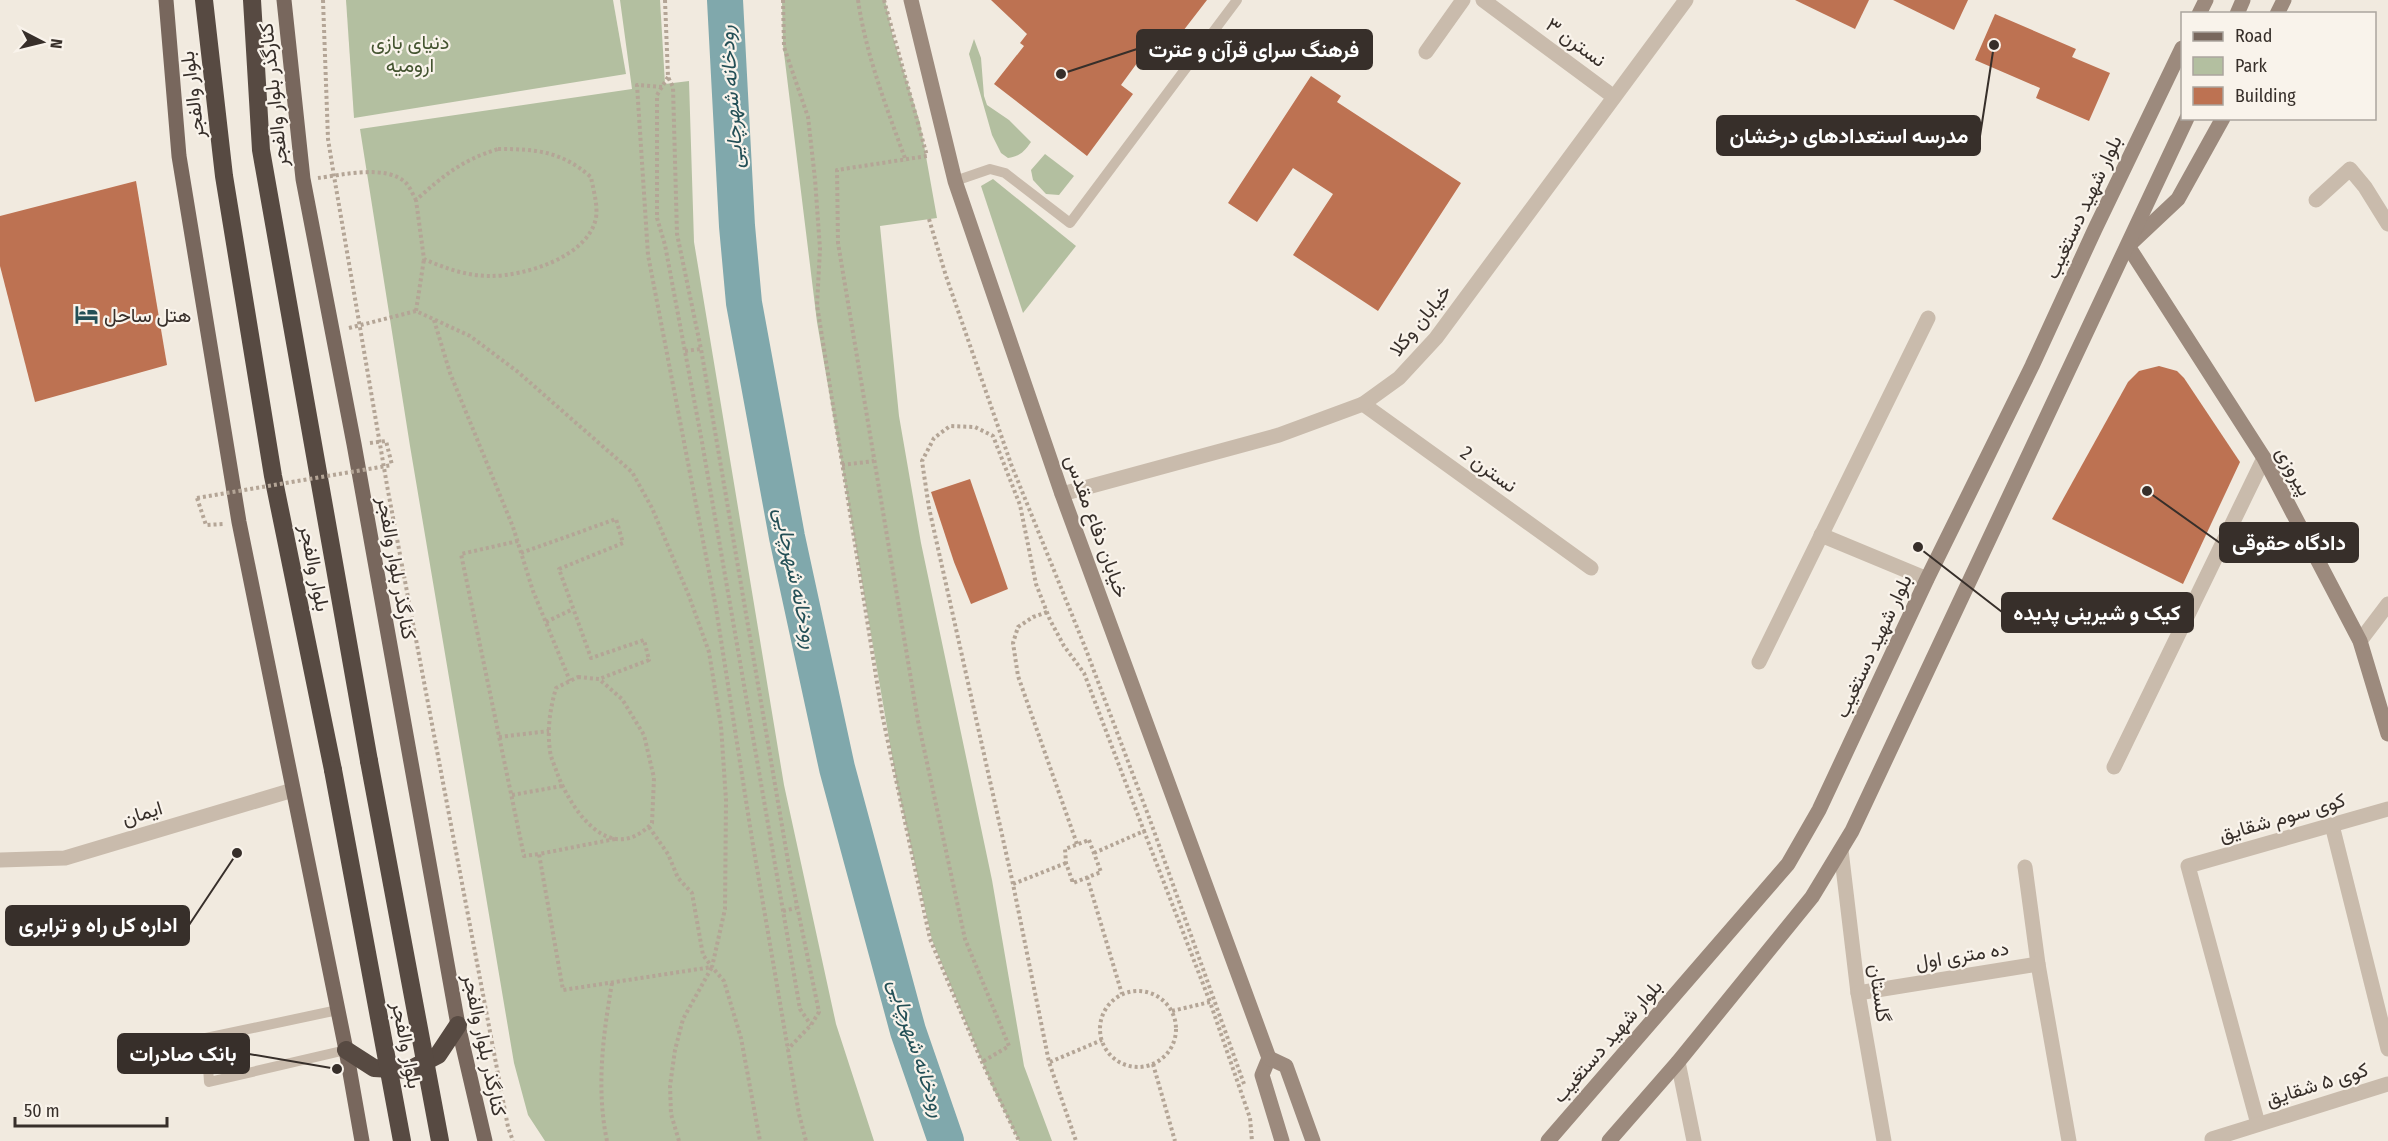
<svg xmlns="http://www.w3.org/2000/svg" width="2388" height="1141" font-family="'Fira Sans Condensed',Vazirmatn,sans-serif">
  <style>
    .green { fill: #b3bfa0 }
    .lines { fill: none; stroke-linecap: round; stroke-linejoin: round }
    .river { stroke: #80a8ac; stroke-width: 36 }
    .building { fill: #bd7252 }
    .path { stroke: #b4a596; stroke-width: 4; stroke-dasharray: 3 3; stroke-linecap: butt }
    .lane { stroke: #c9bbac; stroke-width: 10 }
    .street { stroke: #c9bbac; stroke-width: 15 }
    .secondary { stroke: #9c8a7d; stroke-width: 15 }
    .primary { stroke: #78675d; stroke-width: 15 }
    .highway { stroke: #574a42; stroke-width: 18 }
    .path-bridge { stroke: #b4a596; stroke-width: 4; stroke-dasharray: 3 3; stroke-linecap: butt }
    .highway-bridge { stroke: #574a42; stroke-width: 18 }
    .labels { text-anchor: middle; stroke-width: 4.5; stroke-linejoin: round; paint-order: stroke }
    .park-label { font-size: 20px; fill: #445430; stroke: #f9f3eb }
    .street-label { font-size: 20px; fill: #372f2a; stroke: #f9f3eb }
    .poi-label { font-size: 20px; fill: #372f2a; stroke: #f9f3eb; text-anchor: start }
    .water-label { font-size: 21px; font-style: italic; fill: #234f56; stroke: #f9f3eb }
    .leader { fill: none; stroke: #372f2a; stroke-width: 2 }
    .callout-dot { fill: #372f2a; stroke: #f9f3eb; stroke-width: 2 }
    .callout { fill: #372f2a; stroke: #372f2a; stroke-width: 2 }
    .callout-label { font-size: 21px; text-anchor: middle; font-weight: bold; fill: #fff }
  </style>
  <rect width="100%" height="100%" fill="#f1eadf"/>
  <!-- green -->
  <g class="green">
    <path d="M346,0H613L626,74L354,118Z"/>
    <path d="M620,0H660L665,84L689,81L694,242L784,785L836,1024L874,1141H545L528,1115L514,1063L410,446L360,129L632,89Z"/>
    <path d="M782,0H885L893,37L920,123L937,218L880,226L899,416L921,543L992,880L1024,1066L1052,1141H1019L992,1086L932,940L897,785L817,322L783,45Z"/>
    <path d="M974,39L981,58L984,96L987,105L1009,120L1031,142C1024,152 1020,156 1008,158L1001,153L992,135L969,54Z"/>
    <path d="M1045,154L1074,176L1059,195L1046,194L1033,180L1031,170Z"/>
    <path d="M993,179L1076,246L1023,313L981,186Z"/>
  </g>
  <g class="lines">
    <!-- river -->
    <path class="river" d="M725,0L737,226L744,303L787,537L837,768L908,1031L946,1141"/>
  </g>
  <!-- building -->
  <g class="building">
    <path d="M991,0H1207L1173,44L1159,33L1121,85L1133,94L1087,156L994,84L1024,46L1020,43L1027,34Z"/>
    <path d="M1795,0H1869L1855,29Z"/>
    <path d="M1893,0H1968L1954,30Z"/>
    <path d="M1995,14L2076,49L2072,57L2110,73L2089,121L2036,98L2040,88L1975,60Z"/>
    <path d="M1311,76L1341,96L1337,102L1461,183L1378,311L1293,255L1333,194L1293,168L1257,222L1228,203Z"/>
    <path d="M136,181L167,365L35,402L0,266V216Z"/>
    <path d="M2159,366L2177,371L2184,378L2240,462L2183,584L2052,519L2128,382L2139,371Z"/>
    <path d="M970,479L1008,589L971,604L954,562L931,492Z"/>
  </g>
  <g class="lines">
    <!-- path -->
    <g class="path">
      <path d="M323,0L328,139L334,176L388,491L508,1127L513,1141"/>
      <path d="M665,0L668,77L673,87L677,234L701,349L789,867L819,1012L811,1025L788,1049"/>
      <path d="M783,0L784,47L808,117L815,179L820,249L817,305L882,714L930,939L982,1062L1019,1141"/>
      <path d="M858,0C866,55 887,109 906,161"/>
      <path d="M884,0L927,156L837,170L838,243L918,721L965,939L1009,1046L982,1062"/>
      <path d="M668,77L657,95V218L665,245L702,442L800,1009L811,1025"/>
      <path d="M662,87L637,85L648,255L716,608L752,839L799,1114L806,1141"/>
      <path d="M498,149C536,149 561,151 591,177C593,189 598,204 596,218C588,257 525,276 490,276C467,276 444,268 424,259L416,200C443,176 462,160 498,149Z"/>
      <path d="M318,178C342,175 387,164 406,183C410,187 413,195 416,200"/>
      <path d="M929,219L946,276L1011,464L1085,647L1150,820L1244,1084"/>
      <path d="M416,311L424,259"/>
      <path d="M434,320L450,373L513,527L533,591L570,681"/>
      <path d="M349,328L416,311L470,336L518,372L632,472L652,508L689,596L709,652L721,726L726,800L725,909L712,967L724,981L741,1038L760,1141"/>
      <path d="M685,351L701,349"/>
      <path d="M370,443L386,441L392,465"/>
      <path d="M842,465L874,461"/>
      <path d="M197,498L206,525L223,524"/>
      <path d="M518,541L461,554L524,856L539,854"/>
      <path d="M521,553L616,519L623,543L559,569L591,658L644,640L649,660L599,679"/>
      <path d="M1047,612L1033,617L1018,627L1013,643L1018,676L1077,844"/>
      <path d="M546,622L573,609"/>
      <path d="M578,677L599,679L622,699L644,735L654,778L652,823C611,867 572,812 557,773C555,766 551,759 550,751C547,729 550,709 556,688Z"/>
      <path d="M499,737L549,731"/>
      <path d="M512,795L562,786"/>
      <path d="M649,827L668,854L678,878L692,893L703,955L712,967"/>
      <path d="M615,839L539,854L563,990L712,967"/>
      <path d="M1089,840L1101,872L1073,883L1066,863L1065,849Z"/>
      <path d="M1094,853L1144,831L1210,1002"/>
      <path d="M1066,863L1013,884L1049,1062L1076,1141"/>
      <path d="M1087,877L1122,994"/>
      <path d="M1013,884L929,508L922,461L934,438L950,426L975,427L993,436L1020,505L1036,584L1050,620L1064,646L1084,673L1144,831"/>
      <path d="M783,911L796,908"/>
      <circle cx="1138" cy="1029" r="38"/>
      <path d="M1172,1011L1210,1002L1250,1118L1252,1141"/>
      <path d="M1050,1062L1102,1040"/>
      <path d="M1153,1064L1175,1141"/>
      <path d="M607,1141C596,1089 603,1035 612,983"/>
      <path d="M679,1141L671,1114L670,1086L675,1050L683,1019L712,967"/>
    </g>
    <!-- lane -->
    <g class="lane">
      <path d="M955,181L990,169L1005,173L1070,223L1237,0"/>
      <path d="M338,1010L206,1038L209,1082L346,1050"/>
    </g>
    <!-- street -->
    <g class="street">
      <path d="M1483,0L1614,97"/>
      <path d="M1426,52L1463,0"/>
      <path d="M2316,200L2350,169L2365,187L2388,224"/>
      <path d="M1363,404L1591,568"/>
      <path d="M1062,494L1279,435L1363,404L1399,378L1436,338L1686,0"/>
      <path d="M1821,535L1927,579"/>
      <path d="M2360,641L2388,604"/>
      <path d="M1759,662L1928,318"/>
      <path d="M2114,767L2264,458"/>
      <path d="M2332,825L2388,1049"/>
      <path d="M1841,850L1858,993L1884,1141"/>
      <path d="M0,860L65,858L293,790"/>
      <path d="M2025,867L2038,964L2069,1141"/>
      <path d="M1858,993L2038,964"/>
      <path d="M1678,1062L1694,1141"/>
      <path d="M2258,1124L2188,866L2388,809"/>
      <path d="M2212,1139L2388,1084"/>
    </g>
    <!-- secondary -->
    <g class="secondary">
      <path d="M911,0L955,181L1062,494L1269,1058L1262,1075L1282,1141"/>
      <path d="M2199,14L2206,0"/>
      <path d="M2237,14L2243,0"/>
      <path d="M2277,14L2284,0"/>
      <path d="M2223,118L2178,199L2128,246L2264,458L2360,641L2388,734"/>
      <path d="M1269,1058L1286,1066L1313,1141"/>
      <path d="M1548,1141L1788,864L1819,810L1927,579L2032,366L2095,229L2182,48"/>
      <path d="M1609,1141L1678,1062L1812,897L1852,831L2187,118"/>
    </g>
    <!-- primary -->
    <g class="primary">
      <path d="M166,0L179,156L239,522L346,1050L362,1141"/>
      <path d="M284,0L303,179L354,444L458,1025L485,1141"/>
    </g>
    <!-- highway -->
    <g class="highway">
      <path d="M204,0L224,176L273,476L333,770"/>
      <path d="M252,0L261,150L369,761"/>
      <path d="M346,1050L374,1068L409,1070L438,1055L458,1025"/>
    </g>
    <!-- path-bridge -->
    <path class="path-bridge" d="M197,498L392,465"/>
    <!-- highway-bridge -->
    <g class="highway-bridge">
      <path d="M369,761L440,1141"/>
      <path d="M333,770L402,1141"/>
    </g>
  </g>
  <!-- icons -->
  <defs>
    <symbol id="hotel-bare" viewBox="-9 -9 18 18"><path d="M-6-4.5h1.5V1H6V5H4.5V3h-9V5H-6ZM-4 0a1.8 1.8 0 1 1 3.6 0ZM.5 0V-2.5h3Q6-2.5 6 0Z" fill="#234f56" stroke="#f9f3eb" stroke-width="2.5" paint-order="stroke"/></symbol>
  </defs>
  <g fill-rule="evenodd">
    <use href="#hotel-bare" x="70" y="298" width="33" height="33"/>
  </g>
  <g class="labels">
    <!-- park labels -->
    <g class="park-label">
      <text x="410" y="49">دنیای بازی<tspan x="410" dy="23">ارومیه</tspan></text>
    </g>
    <!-- street labels -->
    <g class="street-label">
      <text transform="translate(1576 42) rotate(36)" y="7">نسترن ۳</text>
      <text transform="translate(192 95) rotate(-97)" y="7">بلوار والفجر</text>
      <text transform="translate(273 95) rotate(-96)" y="7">کنارگذر بلوار والفجر</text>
      <text transform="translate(2083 207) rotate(-65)" y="7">بلوار شهید دستغیب</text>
      <text transform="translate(1420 320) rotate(-51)" y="7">خیابان وکلا</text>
      <text transform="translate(1489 469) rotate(36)" y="7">نسترن 2</text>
      <text transform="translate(2294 471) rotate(61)" y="7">پیروزی</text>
      <text transform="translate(1097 526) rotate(70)" y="7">خیابان دفاع مقدس</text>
      <text transform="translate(315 568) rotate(79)" y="7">بلوار والفجر</text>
      <text transform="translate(397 568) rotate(80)" y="7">کنارگذر بلوار والفجر</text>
      <text transform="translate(1873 646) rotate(-65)" y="7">بلوار شهید دستغیب</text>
      <text transform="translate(142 813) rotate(-17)" y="7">ایمان</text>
      <text transform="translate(2282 817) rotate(-16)" y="7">کوی سوم شقایق</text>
      <text transform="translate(1962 955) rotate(-9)" y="7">ده متری اول</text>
      <text transform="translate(1880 993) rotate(82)" y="7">گلستان</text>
      <text transform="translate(1607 1041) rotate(-49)" y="7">بلوار شهید دستغیب</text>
      <text transform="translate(407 1045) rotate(79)" y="7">بلوار والفجر</text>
      <text transform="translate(485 1045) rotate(78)" y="7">کنارگذر بلوار والفجر</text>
      <text transform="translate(2317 1084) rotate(-17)" y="7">کوی ۵ شقایق</text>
    </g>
    <!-- poi labels -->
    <g class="poi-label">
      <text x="104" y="322">هتل ساحل</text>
    </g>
    <!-- water labels -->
    <g class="water-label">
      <text transform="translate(731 97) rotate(-94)" y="7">رودخانه شهرچایی</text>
      <text transform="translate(796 578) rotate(78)" y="7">رودخانه شهرچایی</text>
      <text transform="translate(917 1048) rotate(72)" y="7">رودخانه شهرچایی</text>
    </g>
  </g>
  <!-- callouts -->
  <path class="leader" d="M1061 74L1137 49M1994 45L1980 136M2147 491L2220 543M1918 547L2002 612M237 853L189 925M337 1069L249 1054"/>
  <g class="callout-dot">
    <circle cx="1061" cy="74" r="6"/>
    <circle cx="1994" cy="45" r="6"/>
    <circle cx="2147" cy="491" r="6"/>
    <circle cx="1918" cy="547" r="6"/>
    <circle cx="237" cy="853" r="6"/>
    <circle cx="337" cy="1069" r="6"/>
  </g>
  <g class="callout">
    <rect x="1137" y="30" width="235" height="39" rx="6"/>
    <rect x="1717" y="116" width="263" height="39" rx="6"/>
    <rect x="2220" y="523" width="138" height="39" rx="6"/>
    <rect x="2002" y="593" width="191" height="39" rx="6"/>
    <rect x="6" y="906" width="183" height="39" rx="6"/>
    <rect x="118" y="1034" width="131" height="39" rx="6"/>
  </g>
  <g class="callout-label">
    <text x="1254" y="57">فرهنگ سرای قرآن و عترت</text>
    <text x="1849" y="143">مدرسه استعدادهای درخشان</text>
    <text x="2289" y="550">دادگاه حقوقی</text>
    <text x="2097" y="620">کیک و شیرینی پدیده</text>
    <text x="98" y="932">اداره کل راه و ترابری</text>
    <text x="183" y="1061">بانک صادرات</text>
  </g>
  <!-- legend -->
  <rect x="2181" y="12" width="195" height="108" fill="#f9f3eb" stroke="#aba59e" stroke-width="1.5"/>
  <rect x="2193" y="32" width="30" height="9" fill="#78675d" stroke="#aba59e" stroke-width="1.5"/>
  <text x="2235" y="42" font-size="18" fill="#372f2a">Road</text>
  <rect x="2193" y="57" width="30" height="18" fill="#b3bfa0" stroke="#aba59e" stroke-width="1.5"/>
  <text x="2235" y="72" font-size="18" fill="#372f2a">Park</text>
  <rect x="2193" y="87" width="30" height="18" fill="#bd7252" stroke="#aba59e" stroke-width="1.5"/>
  <text x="2235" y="102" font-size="18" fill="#372f2a">Building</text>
  <!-- north arrow -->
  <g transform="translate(42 42) rotate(97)" stroke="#f9f3eb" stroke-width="4.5" paint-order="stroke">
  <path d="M0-4.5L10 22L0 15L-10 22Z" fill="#372f2a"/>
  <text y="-9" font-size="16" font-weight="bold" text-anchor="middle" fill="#372f2a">N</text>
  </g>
  <!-- scale -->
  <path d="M15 1117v9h152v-9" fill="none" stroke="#372f2a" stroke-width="3"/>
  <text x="24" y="1117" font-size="18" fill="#372f2a" stroke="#f9f3eb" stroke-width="4.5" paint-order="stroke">50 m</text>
</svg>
